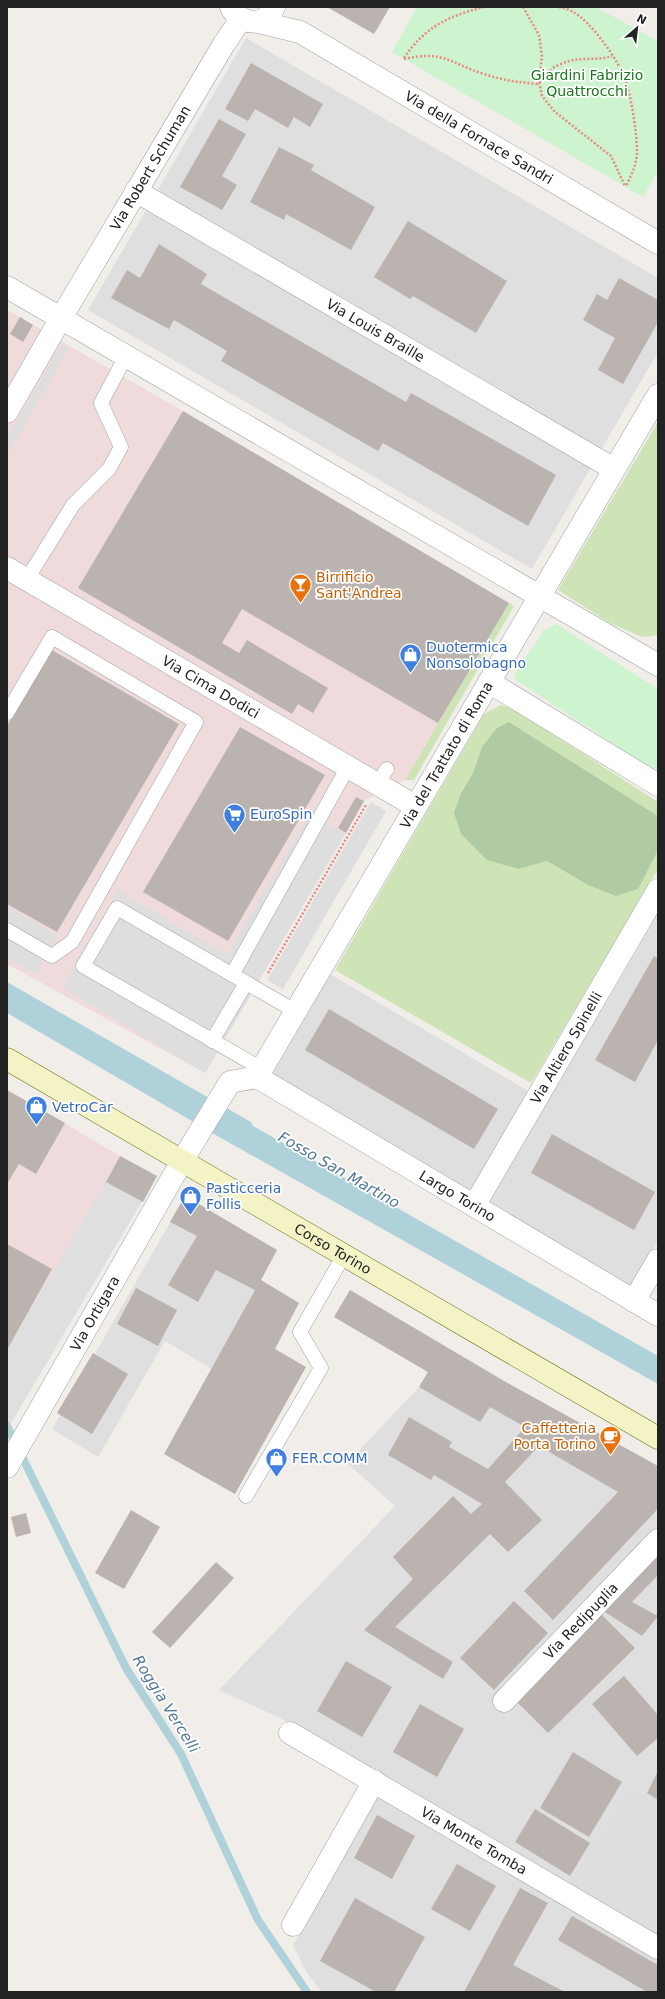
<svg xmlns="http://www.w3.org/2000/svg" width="665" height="1999" font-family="'DejaVu Sans',sans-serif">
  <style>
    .residential { fill: #e0dfdf }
    .commercial { fill: #efdbdb }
    .grass { fill: #cee4b6 }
    .forest { fill: #b0cba3 }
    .park { fill: #cdf4cf }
    .parking { fill: #dedede }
    .water { fill: #afd1d9 }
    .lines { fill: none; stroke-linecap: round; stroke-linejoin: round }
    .stream { stroke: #afd1d9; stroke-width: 8 }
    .building { fill: #bab3af }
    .lane-casing { stroke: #a3a3a3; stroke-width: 15 }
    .street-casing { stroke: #a3a3a3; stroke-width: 23 }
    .secondary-casing { stroke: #686f12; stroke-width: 23 }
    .path { stroke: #eb8880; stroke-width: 2.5; stroke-dasharray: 2 2; stroke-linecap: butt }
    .lane { stroke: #fff; stroke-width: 14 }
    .street { stroke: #fff; stroke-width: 22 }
    .secondary { stroke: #f3f3c5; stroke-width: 22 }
    .labels { text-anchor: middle; stroke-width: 3.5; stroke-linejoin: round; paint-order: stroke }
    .park-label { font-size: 14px; fill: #19761e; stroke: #fff }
    .street-label { font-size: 14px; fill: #222; stroke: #fff }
    .food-label { font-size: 14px; fill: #c56008; stroke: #fff; text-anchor: start }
    .shop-label { font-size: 14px; fill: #366cbe; stroke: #fff; text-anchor: start }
    .water-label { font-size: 15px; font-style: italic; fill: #517799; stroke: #fff }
  </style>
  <rect width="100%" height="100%" fill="#f1eeea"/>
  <!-- residential -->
  <g class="residential">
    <path d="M246,38L658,278V352L532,569L88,310Z"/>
    <path d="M658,914V1240L630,1287L489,1202Z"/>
    <path d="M330,974L530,1092L471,1195L271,1077Z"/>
    <path d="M120,1156L157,1176L7,1430V1350Z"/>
    <path d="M185,1196L277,1250L212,1369L165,1341L98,1457L52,1429Z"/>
    <path d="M350,1290L504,1381L658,1466V1940L280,1718L219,1690L395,1506L347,1463L419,1387L428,1372L334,1317Z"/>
    <path d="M380,1792L658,1957V1992H322L307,1973L293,1945Z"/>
  </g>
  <!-- commercial -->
  <g class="commercial">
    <path d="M7,310L183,411L509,603L405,780L364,801L205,1073L7,964Z"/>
    <path d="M18,1096L120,1156L7,1350V1114Z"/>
  </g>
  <!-- grass -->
  <g class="grass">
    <path d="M658,422V635L642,637L608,622L558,590Z"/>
    <path d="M509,603L514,606L414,780H405Z"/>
    <path d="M501,705L515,710L658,802V816L509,722L482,747L473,773L461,793L519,869L547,861L588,885L653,858L658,850V869L531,1083L335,970L484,714Z"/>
  </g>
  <!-- forest -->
  <path class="forest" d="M509,722L658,816V850L638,889L616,896L588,885L547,861L519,869L487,860L461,834L454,813L461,793L473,773L482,747L497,728Z"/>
  <!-- park -->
  <g class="park">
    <path d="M417,7H596L658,41V171L643,197L392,52Z"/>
    <path d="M556,624L658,689V773L514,679L517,669L545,630Z"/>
  </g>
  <!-- parking -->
  <g class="parking">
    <path d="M62,344L69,348L7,456V439Z"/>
    <path d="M371,802L386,811L283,989L267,980Z"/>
    <path d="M309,815L346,833L205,1073L62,987L118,890L227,955Z"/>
    <path d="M7,907L58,935L36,974L7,958Z"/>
    <path d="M629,1790L658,1807V1936L573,1883Z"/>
  </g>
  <!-- water -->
  <path class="water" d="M7,982L251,1122L253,1126L658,1356V1384L214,1134L7,1013Z"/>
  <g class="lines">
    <!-- stream -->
    <path class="stream" d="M7,1426L126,1668L181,1754L258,1920L307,1992"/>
  </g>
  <!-- building -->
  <g class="building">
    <path d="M327,7H390L374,34Z"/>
    <path d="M251,63L323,104L310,127L294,117L288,128L255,109L248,121L225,109Z"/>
    <path d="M219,119L246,134L222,176L237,185L222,210L180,187Z"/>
    <path d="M279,147L314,165L311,170L375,207L351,250L286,214L284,220L250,202Z"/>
    <path d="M408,221L507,281L476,333L413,296L410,299L374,277Z"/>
    <path d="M159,244L207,274L201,284L406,402L411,393L556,475L528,526L383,443L378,451L221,361L227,351L174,320L169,329L111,298L127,270L140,278Z"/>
    <path d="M619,278L658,300V322L623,384L598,370L615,338L583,320L597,294L607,300Z"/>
    <path d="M20,317L33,325L23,342L10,334Z"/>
    <path d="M183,411L509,603L462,683L425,659L462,683L438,723L242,609L222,643L239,653L247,640L328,688L313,713L298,704L292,714L78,588Z"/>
    <path d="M52,650L179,724L57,932L7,904V726Z"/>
    <path d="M240,727L325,775L228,941L143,892Z"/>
    <path d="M356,797L364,801L346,833L338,828Z"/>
    <path d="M654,956L658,959V1040L635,1082L595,1060Z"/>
    <path d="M329,1009L498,1109L474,1149L305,1050Z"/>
    <path d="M7,1090L65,1123L36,1174L19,1164L7,1184Z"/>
    <path d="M552,1134L655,1192L634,1230L531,1173Z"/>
    <path d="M120,1156L157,1176L143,1202L106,1182Z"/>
    <path d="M185,1196L277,1250L261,1280L299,1303L275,1349L306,1367L235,1494L164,1454L255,1290L216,1270L198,1302L168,1285L197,1236L170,1222Z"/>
    <path d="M7,1244L52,1269L7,1350Z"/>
    <path d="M136,1288L177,1310L158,1346L117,1324Z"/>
    <path d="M350,1290L504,1381L658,1466V1507L655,1512L553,1620L524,1591L618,1492L539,1446L505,1482L542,1520L508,1552L490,1534L395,1627L453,1662L443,1679L364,1630L413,1579L393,1557L453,1496L471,1514L482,1504L434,1475L431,1480L388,1455L409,1417L452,1442L449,1447L488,1469L525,1427L490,1407L480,1422L419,1387L428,1372L334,1317Z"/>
    <path d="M93,1353L128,1374L92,1434L57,1413Z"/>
    <path d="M131,1510L160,1527L124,1589L95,1573Z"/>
    <path d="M26,1513L31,1533L16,1537L11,1517Z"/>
    <path d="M658,1555V1575L632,1602L658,1616L642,1636L605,1612Z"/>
    <path d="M216,1562L234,1578L170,1648L152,1632Z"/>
    <path d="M514,1601L548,1633L494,1690L460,1658Z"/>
    <path d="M601,1614L635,1648L548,1733L515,1700Z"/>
    <path d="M346,1661L392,1687L362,1737L317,1711Z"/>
    <path d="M624,1676L658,1715V1738L637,1756L592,1704Z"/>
    <path d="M420,1704L464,1729L437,1777L393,1752Z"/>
    <path d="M573,1752L622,1782L589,1837L540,1808Z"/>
    <path d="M658,1771V1800L647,1793Z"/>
    <path d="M535,1809L590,1843L570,1876L515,1842Z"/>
    <path d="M377,1815L415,1836L392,1879L354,1858Z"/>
    <path d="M457,1864L496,1886L470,1931L431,1909Z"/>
    <path d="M520,1888L548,1903L513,1965L565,1992H464Z"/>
    <path d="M355,1898L425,1937L394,1992H376L320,1961Z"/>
    <path d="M572,1916L658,1965V1992H647L558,1940Z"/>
  </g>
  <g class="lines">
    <defs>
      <g id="lane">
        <path d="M27,579L73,505L109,469L121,447L101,403L126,356"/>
        <path d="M7,713L52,637L196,722L72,942L52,956L7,930"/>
        <path d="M377,784L387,769"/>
        <path d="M232,975L348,767"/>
        <path d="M212,1041L246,983"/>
        <path d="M262,1069L83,966L117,908L295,1011"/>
        <path d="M246,1496L321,1368L300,1332L344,1255"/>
      </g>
      <g id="street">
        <path d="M231,7C240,25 266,28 274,7"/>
        <path id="s1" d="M259,22L300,32L658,243"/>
        <path id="s2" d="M136,191L614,469"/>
        <path d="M7,287L658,665"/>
        <path id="s3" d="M7,412L61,318L224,44L241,19"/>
        <path id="s4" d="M7,568L415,806"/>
        <path d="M489,682L658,785"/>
        <path id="s5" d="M257,1077L658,1315"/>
        <path id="s6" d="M474,1206L658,890"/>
        <path d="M634,1301L658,1260"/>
        <path id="s7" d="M7,1467L182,1161L230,1082L257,1077L658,395"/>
        <path id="s8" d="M504,1701L658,1540"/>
        <path id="s9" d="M290,1733L658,1948"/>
        <path d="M293,1925L374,1781"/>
      </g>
      <g id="secondary">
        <path id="s10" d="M7,1059L658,1438"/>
      </g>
    </defs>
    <!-- lane casing -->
    <use href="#lane" class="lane-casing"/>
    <!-- street casing -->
    <use href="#street" class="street-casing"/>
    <!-- secondary casing -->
    <use href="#secondary" class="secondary-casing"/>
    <!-- path -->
    <g class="path">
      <path d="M523,7L539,35L542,56L539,82L542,96L555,112L611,156L625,186"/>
      <path d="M559,7C563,8 569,9 573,12C590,20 619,61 625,79C632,99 637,133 637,154C636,166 631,176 626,186"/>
      <path d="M404,58C425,27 448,16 484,7"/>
      <path d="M404,59C445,50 449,63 484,74C501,80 518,82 536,84C543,81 546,74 552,69C556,65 564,63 569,61C583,57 598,61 612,56"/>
      <path d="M268,973L366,805"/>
    </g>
    <!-- lane -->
    <use href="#lane" class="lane"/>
    <!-- street -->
    <use href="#street" class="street"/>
    <!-- secondary -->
    <use href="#secondary" class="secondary"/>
  </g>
  <!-- icons -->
  <defs>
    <symbol id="bar-pin" viewBox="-11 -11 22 30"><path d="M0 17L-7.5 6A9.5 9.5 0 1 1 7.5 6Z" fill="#e8710a" stroke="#fff"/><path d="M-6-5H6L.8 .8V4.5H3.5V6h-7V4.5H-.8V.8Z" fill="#fff"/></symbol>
    <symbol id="shop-pin" viewBox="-11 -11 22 30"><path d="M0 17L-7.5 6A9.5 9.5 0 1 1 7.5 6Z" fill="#3f7fe0" stroke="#fff"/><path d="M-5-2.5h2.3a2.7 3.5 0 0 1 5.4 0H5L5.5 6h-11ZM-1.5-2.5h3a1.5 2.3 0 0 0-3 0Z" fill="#fff"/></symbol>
    <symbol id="supermarket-pin" viewBox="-11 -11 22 30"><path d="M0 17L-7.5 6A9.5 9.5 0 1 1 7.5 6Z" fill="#3f7fe0" stroke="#fff"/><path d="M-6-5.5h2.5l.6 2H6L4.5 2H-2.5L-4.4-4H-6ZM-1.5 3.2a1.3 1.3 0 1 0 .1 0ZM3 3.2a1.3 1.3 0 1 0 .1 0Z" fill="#fff"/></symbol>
    <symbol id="cafe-pin" viewBox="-11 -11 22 30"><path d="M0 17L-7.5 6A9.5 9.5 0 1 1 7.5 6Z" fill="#e8710a" stroke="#fff"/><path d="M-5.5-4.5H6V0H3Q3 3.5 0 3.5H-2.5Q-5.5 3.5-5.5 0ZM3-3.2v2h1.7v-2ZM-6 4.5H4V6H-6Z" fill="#fff"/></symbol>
  </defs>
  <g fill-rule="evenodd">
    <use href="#bar-pin" x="288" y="572" width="25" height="34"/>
    <use href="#shop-pin" x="398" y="642" width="25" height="34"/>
    <use href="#supermarket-pin" x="222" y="802" width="25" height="34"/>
    <use href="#shop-pin" x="24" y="1094" width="25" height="34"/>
    <use href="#shop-pin" x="178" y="1184" width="25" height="34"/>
    <use href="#cafe-pin" x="598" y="1424" width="25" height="34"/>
    <use href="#shop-pin" x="264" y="1446" width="25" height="34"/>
  </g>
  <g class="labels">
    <!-- park labels -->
    <g class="park-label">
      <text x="587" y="80">Giardini Fabrizio<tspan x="587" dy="16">Quattrocchi</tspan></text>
    </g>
    <!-- street labels -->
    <g class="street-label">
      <text dy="5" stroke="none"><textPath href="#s1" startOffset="250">Via della Fornace Sandri</textPath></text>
      <text dy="5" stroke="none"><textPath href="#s3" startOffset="283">Via Robert Schuman</textPath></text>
      <text dy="5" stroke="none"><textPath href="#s2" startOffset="277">Via Louis Braille</textPath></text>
      <text dy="5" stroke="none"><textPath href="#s4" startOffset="236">Via Cima Dodici</textPath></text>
      <text dy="5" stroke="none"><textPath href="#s7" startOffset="846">Via del Trattato di Roma</textPath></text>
      <text dy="5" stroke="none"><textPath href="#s6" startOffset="183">Via Altiero Spinelli</textPath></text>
      <text dy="5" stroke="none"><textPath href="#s5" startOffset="233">Largo Torino</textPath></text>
      <text dy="5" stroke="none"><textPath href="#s10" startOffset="377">Corso Torino</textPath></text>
      <text dy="5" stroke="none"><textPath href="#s7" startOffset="177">Via Ortigara</textPath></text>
      <text dy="5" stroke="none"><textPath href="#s8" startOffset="111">Via Redipuglia</textPath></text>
      <text dy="5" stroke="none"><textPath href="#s9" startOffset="213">Via Monte Tomba</textPath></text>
    </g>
    <!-- food labels -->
    <g class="food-label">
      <text x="316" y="582">Birrificio<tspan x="316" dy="16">Sant'Andrea</tspan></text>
      <text x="596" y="1433" text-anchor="end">Caffetteria<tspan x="596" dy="16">Porta Torino</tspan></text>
    </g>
    <!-- shop labels -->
    <g class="shop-label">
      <text x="426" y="652">Duotermica<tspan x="426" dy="16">Nonsolobagno</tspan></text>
      <text x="250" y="819">EuroSpin</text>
      <text x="52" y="1112">VetroCar</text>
      <text x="206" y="1193">Pasticceria<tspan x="206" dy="16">Follis</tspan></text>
      <text x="292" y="1463">FER.COMM</text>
    </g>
    <!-- water labels -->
    <g class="water-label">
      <text transform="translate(339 1170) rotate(30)" y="5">Fosso San Martino</text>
      <text transform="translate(166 1704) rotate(58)" y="5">Roggia Vercelli</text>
    </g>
  </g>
  <!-- border -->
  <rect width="665" height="1999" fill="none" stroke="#222222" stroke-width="16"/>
  <!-- north arrow -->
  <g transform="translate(637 28) rotate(28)" stroke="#ffffff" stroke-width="3" paint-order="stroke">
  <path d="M0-3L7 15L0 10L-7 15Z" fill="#222222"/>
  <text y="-6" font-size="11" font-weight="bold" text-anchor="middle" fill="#222222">N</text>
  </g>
</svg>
